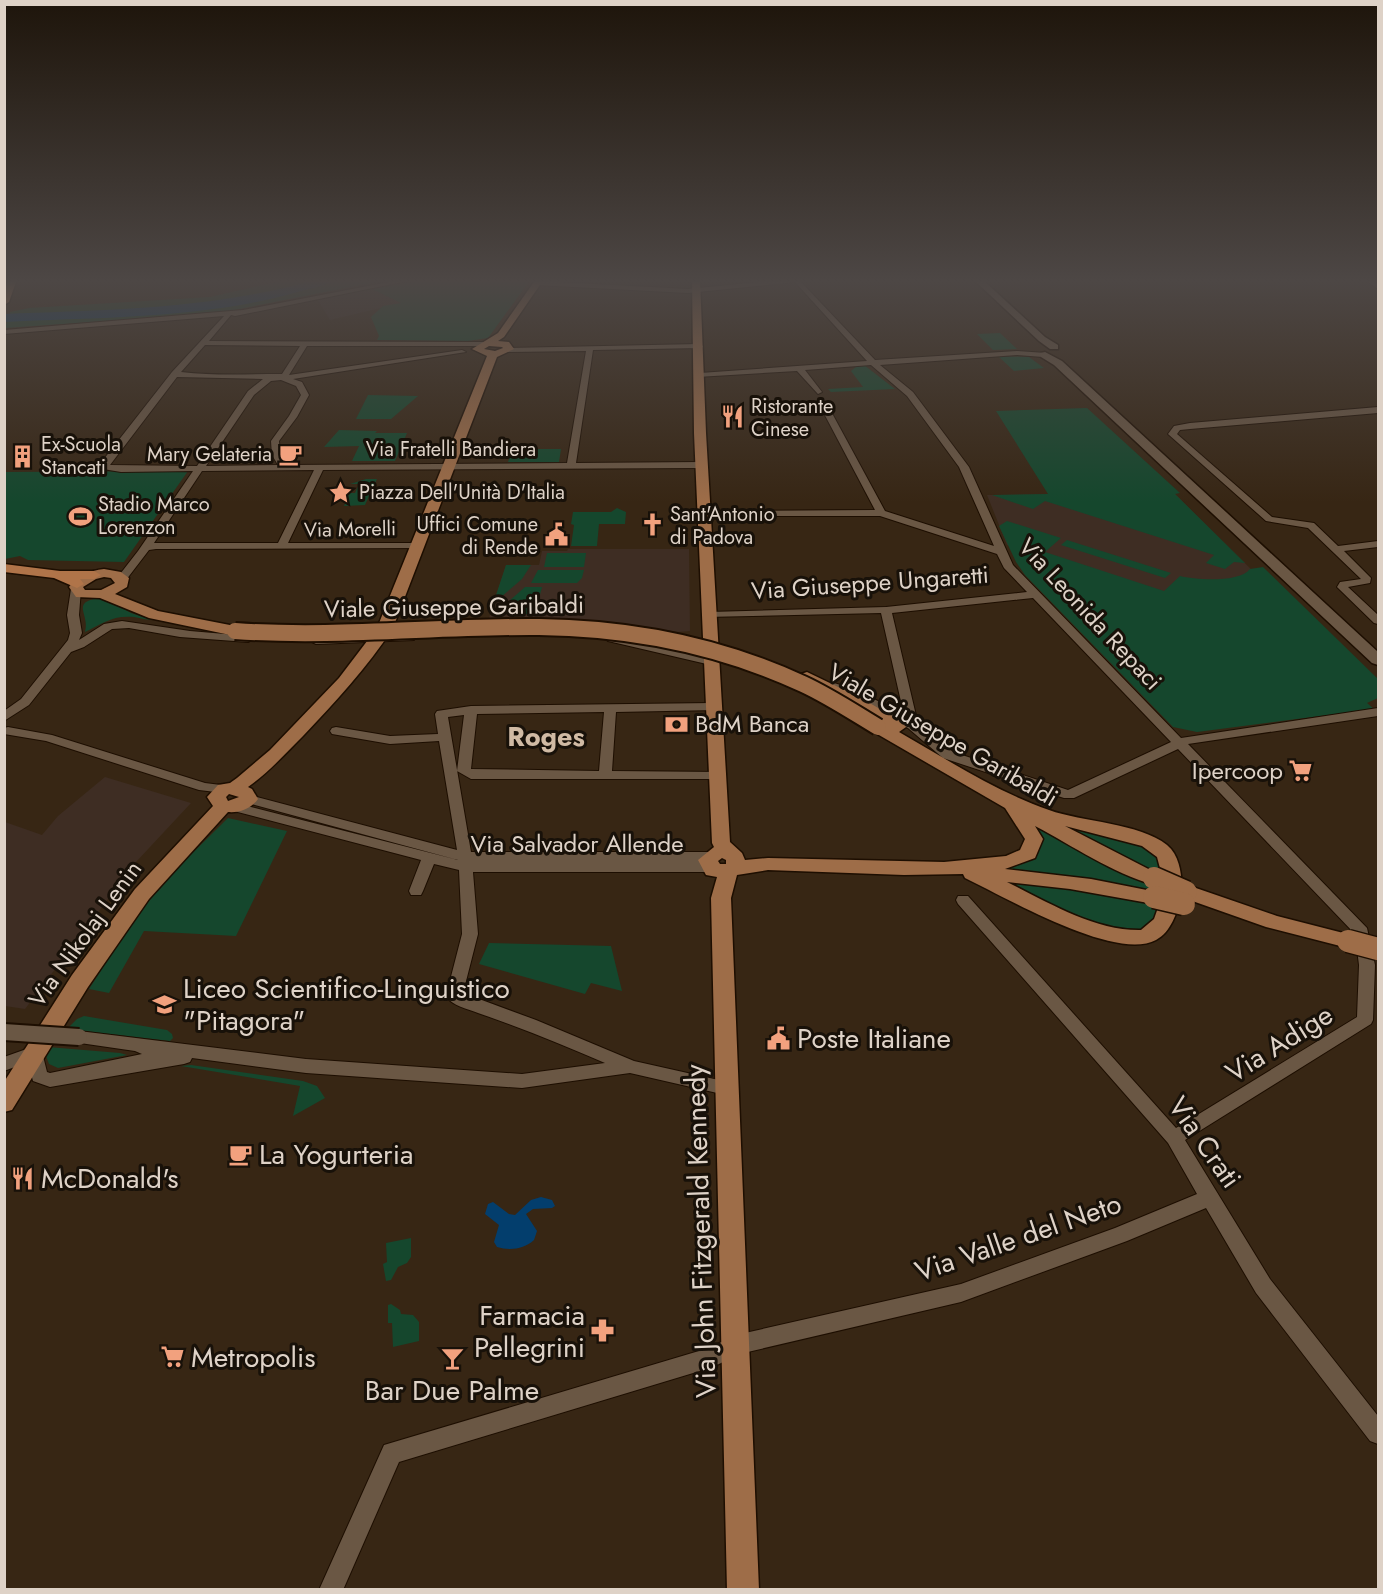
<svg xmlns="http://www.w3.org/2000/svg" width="1383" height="1594" font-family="Jost,sans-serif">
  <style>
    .education { fill: #3e2d23 }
    .green { fill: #15472d }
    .water { fill: #033e6d }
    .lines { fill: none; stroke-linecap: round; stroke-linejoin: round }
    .river { fill: #033e6d; fill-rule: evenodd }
    .minor-casing { stroke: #1d0e01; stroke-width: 2 }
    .tertiary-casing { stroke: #1d0e01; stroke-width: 3 }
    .primary-casing { stroke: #1d0e01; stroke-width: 3 }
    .trunk-casing { stroke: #1d0e01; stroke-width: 3 }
    .motorway-casing { stroke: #1d0e01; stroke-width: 3 }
    .minor { fill: #6a5744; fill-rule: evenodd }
    .tertiary { fill: #6a5744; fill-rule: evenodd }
    .primary { fill: #9e6d48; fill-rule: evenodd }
    .trunk { fill: #b07449; fill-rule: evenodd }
    .motorway { fill: #c17b4a; fill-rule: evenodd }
    .minor-bridge-casing { stroke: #1d0e01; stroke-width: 20; stroke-linecap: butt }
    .primary-bridge-far1-casing { stroke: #1d0e01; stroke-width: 20; stroke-linecap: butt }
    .primary-bridge-casing { stroke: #1d0e01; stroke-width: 25; stroke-linecap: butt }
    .minor-bridge { stroke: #6a5744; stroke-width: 16 }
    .primary-bridge-far1 { stroke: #9e6d48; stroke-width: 16 }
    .primary-bridge { stroke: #9e6d48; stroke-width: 22 }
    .labels { text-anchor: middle; stroke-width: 6; stroke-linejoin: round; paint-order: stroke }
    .far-poi-label { font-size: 20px; fill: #ded2c7; stroke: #181109; text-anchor: start }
    .far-street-label { font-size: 20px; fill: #ded2c7; stroke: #181109 }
    .street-label { font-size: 24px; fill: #ded2c7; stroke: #181109 }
    .poi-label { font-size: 24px; fill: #ded2c7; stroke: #181109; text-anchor: start }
    .quarter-label { font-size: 27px; font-weight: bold; fill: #d0baa4; stroke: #181109 }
    .near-poi-label { font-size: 28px; fill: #ded2c7; stroke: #181109; text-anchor: start }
    .near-street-label { font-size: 28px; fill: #ded2c7; stroke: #181109 }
  </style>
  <rect width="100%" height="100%" fill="#372614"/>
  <!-- education -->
  <g class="education">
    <path d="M372,289L402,303L330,320L318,300Z"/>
    <path d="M1174,493L1262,580L1129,597L1007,545L987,495Z"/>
    <path d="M568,549H689L690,631L678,632L606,622L488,621L506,565H539L542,551H567Z"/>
    <path d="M105,777L191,803L136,862L25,1009L5,1006V822L42,835L58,816Z"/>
  </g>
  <!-- green -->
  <g class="green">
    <path d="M289,279H391L219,313L5,328L10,312L29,308L210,297Z"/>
    <path d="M429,279H531L488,338L468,341L377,340L379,336L371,317L383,306L401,303L372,289Z"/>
    <path d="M1000,333L1017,349L993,350L977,334Z"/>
    <path d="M998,356L1029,357L1044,368L1014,371Z"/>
    <path d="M864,365L895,389L831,392L828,389L863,387L851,371L857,366Z"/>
    <path d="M368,395L418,396L391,419H356Z"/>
    <path d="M1087,408L1180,493L1175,494L1245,563L1234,562L1225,569L1206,563L1214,555L1045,501L1033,509L992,495L1048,494L996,411Z"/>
    <path d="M339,430L377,431L375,433H407L395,461H352L359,446L324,447Z"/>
    <path d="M512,449H561L559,462H508Z"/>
    <path d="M188,471L124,562L28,560L20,556L5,559V472Z"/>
    <path d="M366,479H377L365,505L344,506L348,496H338V493H335L338,489H344L342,493H355L359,484H350Z"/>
    <path d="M617,508L626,512L625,524H599L597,546H571L574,525L571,524L573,512H611Z"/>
    <path d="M1007,521L1061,538L1045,552L1164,591L1180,576C1196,580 1239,583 1250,569L1263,567L1378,679V698L1367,703L1374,709L1197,732L1173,727L1025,575L1016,562L999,526Z"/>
    <path d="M1067,540L1171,573L1165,578L1061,545Z"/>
    <path d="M547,553H586L584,567H544Z"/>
    <path d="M506,565H531L522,579L493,604Z"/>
    <path d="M538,570H584L582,578L577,583H531Z"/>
    <path d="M525,587H542L535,614H498L501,608Z"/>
    <path d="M105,598L131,613L153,620C147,620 141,618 134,617C112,615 102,624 85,632C91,614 67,600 105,598Z"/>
    <path d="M228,818L287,831L236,936L144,931L109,993L89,989L148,897Z"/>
    <path d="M1053,822L1085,828L1157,850L1165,875L1112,852Z"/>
    <path d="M1037,827L1186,899L1085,878L1006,869L1015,865Z"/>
    <path d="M1009,878L1161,903L1154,923L1140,931L1097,926L1006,884Z"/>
    <path d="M489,943L611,946L622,991L591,983L585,994L479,964Z"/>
    <path d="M84,1016L167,1030L172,1034L173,1038L170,1041L67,1029L77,1019Z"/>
    <path d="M48,1047L120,1053L127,1055L58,1068L49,1064L46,1056Z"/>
    <path d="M191,1065L303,1081L317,1086L325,1098L293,1116L300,1086L181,1066Z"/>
    <path d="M411,1238V1257L407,1263L398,1267L391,1280L386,1281L383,1264L387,1262L386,1243Z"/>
    <path d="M391,1304L400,1310L401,1314L413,1315L419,1322V1341L393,1347L392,1323H388V1305Z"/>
  </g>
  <!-- water -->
  <path class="water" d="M541,1197L552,1200L555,1206L552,1208L533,1209L526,1214L537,1231L534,1240C524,1249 510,1251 497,1247L494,1242L499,1225L485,1214L488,1204L493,1202L509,1214L515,1215L531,1200Z"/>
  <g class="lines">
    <!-- river -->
    <path class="river" d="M318,279H336C327,286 312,288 301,291C206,319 103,317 4,322V314C110,310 216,309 318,279Z"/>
    <defs>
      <g id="minor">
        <path d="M404,279H417L235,316L231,315L209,341L483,342L487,344L483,346H307L289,375L462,350L466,352L293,379L302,382L309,395L297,417L279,441L280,455L288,465L567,463L586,351L507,352L503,350L504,348L699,344L703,346L702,348L593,350L576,463L702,462L707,465L702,468L323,470L288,543H419L423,544V548L156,549L149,550L126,580H118L117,578L138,551L193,471L121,472L103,469L100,464L172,372L224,316L4,334V330L243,310ZM205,345L300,346L282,374C250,374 214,376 181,372ZM177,377L263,379L248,391L197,466L110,465ZM281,380L296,386L301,395L289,416L271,441L272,455L278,465L206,466L254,395L271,381ZM314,470L278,543H154L202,471Z"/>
        <path d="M789,279H812L801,282L875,360L1017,351L1046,353L1047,355L1043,357L1017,355L880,365L913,392L969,467L1013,565L1181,738L1378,708V716L1188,744L1367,928L1375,965L1373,1020L1371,1024L1185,1140L1270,1279L1378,1416V1444L1370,1441L1256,1293L1206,1208L1127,1241L961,1302L739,1354L713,1367L399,1462L343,1590H319L384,1445L709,1348L736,1335L961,1284L1115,1228L1197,1194L1168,1143L958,904L956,900L958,896H968L1176,1128L1357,1017L1359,965L1355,934L1178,749L1074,798H1064L943,758L908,728L851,697L827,689L825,686L831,682L859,691L904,715L881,613L705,617V613L709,612L886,607L1027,592L1004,568L997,554L880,516H702V512L705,511L875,510L819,404L823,402L827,404L885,511L994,546L959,467L907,396L871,365L805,370L822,392L818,394L797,371L697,377L696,375L700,373L867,361L795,282L688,293L537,285L534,283L537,281L688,289ZM1033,598L1171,742L1068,790L953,752L918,724L892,613Z"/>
        <path d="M1364,279H1371L1378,284V289Z"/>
        <path d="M1378,407V413L1190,429L1180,430L1177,434L1272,517L1314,523L1338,546L1378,541V547L1344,551L1371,578L1370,583L1348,587L1378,615V624L1374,623L1337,587L1340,582L1361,579L1308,528L1266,521L1168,434L1174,426L1190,423Z"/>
        <path d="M76,586L81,589L79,615L82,633L79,640L104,624L122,621L190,631L248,636L254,639L248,642L180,637L129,628L112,629L84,647L71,652L29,705L4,721V711L21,699L68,640L70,633L67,615L71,589Z"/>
        <path d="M410,635L414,636V640L316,644L310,641L316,638Z"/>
        <path d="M612,636L711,657L717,661L711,665L608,641L606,639Z"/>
        <path d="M713,703L719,707L717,710L616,712L612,771L722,772L724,775L717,779H471L457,771L464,715L448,717L471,852H710L717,857L710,862H472H710L717,867L710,872H473L478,934L463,993L536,1020L634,1061L732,1083L735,1088L732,1093L726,1095L630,1073L522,1088L306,1073L192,1058L190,1062L184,1064L50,1087L33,1081L28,1062L4,1071V1057L35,1046L41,1048L47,1072L50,1073L142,1054L135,1051L73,1042L71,1037L73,1032L79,1031L306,1059L522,1074L605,1063C563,1045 522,1028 478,1013C468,1009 452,1006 446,996L462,934L459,870L434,864L423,891L421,895H411L409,891L421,860L230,810L228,807L235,803L458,860L244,802L242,799L249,795L457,850L439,741L390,744L332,734L330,731L332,728L336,727L390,736L438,734L435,714L437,711L471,706ZM604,712L599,771L471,769L477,714Z"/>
        <path d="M8,727L52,735L205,783L229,786L231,789L224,793L199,790L46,741L4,734V728Z"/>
      </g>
      <g id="tertiary">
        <path d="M973,279H982L1045,337L1058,345V349H1050L1039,341Z"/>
        <path d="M1045,352L1062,361L1378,652V665L1372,663L1054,365L1041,357V353Z"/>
      </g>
      <g id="primary">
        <path d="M536,279H544L504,337L498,341L509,342L514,349L497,357L393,628C367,668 335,702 303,736C285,754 268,773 248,787L252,789L258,799C251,809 239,813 228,812L149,899L88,987L12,1110L4,1112V1082L72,975L135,889L213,806L207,797L218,785L230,783L237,778L270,750L339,678L377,628L487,356L472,349L498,333ZM489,346L502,347L503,348L495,351L484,349ZM229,794L239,797L228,801L226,797Z"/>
        <path d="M692,279H700L706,433L730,842L742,853L745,860L768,858L944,862L1006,856L1020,850L1025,839L1005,808L872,731L870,727L878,722L801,680L799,677L801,674L807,672L861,698L904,723L906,727L899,732C948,760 995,791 1049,810C1082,822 1140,823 1167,845C1179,855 1181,871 1182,886L1193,887L1277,916L1355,936L1358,941L1355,946L1348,948L1266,927L1181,897C1177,913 1171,932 1156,940C1115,962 1005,897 965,878L963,874L904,875L768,870L737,875L731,898L759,1590H727L711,898L717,877L706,875L698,860L714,847L712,843L694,433ZM1035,826C1073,846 1112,873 1154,885L1162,880V893L1091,879L1005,869L1035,858L1043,839ZM1065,826L1142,846L1157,857L1162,876ZM722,858L726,860V864H720L718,861ZM1007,882L1070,889L1154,904L1160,902L1154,919L1141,930C1094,931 1048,902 1007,882Z"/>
        <path d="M104,569L121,572L129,578L127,587L115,594L158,611L235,626L243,631L235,636L149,618L100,598L76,597L69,587C78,575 89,571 104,569ZM104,577L111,578L115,583L101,590H85L83,587L96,579Z"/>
      </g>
      <path id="trunk" d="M4,564L60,571H94L101,575L94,579H80L84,584L77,588L54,578L4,572Z"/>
      <path id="motorway" d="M9,279H17L9,302L4,305V289Z"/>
    </defs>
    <!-- minor casing -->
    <use href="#minor" class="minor-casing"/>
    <!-- tertiary casing -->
    <use href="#tertiary" class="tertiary-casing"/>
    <!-- primary casing -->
    <use href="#primary" class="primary-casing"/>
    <!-- trunk casing -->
    <use href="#trunk" class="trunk-casing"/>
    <!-- motorway casing -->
    <use href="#motorway" class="motorway-casing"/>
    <!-- minor -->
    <use href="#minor" class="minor"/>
    <!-- tertiary -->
    <use href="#tertiary" class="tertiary"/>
    <!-- primary -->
    <use href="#primary" class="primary"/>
    <!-- trunk -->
    <use href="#trunk" class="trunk"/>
    <!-- motorway -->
    <use href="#motorway" class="motorway"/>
    <defs>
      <path id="minor-bridge" d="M4,1032L79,1037"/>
      <path id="primary-bridge-far1" d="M235,631C337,638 437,626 539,627C630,628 721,646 803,684C829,696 853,712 878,727"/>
      <g id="primary-bridge">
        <path d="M1154,878L1186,892"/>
        <path d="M1154,897L1184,904"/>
        <path d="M1348,941L1378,949"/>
      </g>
    </defs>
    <!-- minor-bridge casing -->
    <use href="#minor-bridge" class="minor-bridge-casing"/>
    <!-- primary-bridge-far1 casing -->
    <use href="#primary-bridge-far1" class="primary-bridge-far1-casing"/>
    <!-- primary-bridge casing -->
    <use href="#primary-bridge" class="primary-bridge-casing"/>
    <!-- minor-bridge -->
    <use href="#minor-bridge" class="minor-bridge"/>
    <!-- primary-bridge-far1 -->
    <use href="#primary-bridge-far1" class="primary-bridge-far1"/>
    <!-- primary-bridge -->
    <use href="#primary-bridge" class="primary-bridge"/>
  </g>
  <!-- sky -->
  <linearGradient id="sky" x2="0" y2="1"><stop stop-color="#1e150b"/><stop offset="0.56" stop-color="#4d4745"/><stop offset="1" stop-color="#4d4745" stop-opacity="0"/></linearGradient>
  <rect width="1383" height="502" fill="url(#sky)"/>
  <!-- icons -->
  <defs>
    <symbol id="restaurant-bare" viewBox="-9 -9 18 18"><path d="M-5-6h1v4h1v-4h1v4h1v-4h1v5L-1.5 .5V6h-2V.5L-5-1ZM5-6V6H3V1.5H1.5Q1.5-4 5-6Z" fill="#f2a17e" stroke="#181109" stroke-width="2.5" paint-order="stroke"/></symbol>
    <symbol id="cafe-bare" viewBox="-9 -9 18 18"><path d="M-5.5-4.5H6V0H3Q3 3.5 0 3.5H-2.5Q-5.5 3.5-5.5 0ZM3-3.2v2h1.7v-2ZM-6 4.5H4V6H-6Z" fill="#f2a17e" stroke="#181109" stroke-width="2.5" paint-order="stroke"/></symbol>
    <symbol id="building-bare" viewBox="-9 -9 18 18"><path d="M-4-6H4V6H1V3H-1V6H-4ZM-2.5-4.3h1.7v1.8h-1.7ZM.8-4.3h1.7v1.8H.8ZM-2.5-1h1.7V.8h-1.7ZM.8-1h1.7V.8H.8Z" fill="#f2a17e" stroke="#181109" stroke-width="2.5" paint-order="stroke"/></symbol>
    <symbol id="sight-bare" viewBox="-9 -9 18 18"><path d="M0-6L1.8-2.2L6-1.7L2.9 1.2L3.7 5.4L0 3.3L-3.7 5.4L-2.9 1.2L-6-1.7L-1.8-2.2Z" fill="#f2a17e" stroke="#181109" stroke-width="2.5" paint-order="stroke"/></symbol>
    <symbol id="stadium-bare" viewBox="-9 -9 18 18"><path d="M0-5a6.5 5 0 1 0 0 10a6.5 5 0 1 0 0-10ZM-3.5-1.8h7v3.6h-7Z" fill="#f2a17e" stroke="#181109" stroke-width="2.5" paint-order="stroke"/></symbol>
    <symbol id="church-bare" viewBox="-9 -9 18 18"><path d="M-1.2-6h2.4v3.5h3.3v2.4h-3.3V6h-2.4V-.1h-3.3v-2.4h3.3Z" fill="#f2a17e" stroke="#181109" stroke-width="2.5" paint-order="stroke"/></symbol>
    <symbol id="civic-bare" viewBox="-9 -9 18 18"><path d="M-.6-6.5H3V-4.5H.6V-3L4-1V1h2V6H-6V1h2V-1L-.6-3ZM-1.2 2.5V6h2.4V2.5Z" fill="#f2a17e" stroke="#181109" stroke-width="2.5" paint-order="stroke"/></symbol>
    <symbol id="bank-bare" viewBox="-9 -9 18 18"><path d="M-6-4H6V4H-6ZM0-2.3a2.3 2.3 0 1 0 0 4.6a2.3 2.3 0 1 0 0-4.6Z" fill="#f2a17e" stroke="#181109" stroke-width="2.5" paint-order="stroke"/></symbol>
    <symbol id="supermarket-bare" viewBox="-9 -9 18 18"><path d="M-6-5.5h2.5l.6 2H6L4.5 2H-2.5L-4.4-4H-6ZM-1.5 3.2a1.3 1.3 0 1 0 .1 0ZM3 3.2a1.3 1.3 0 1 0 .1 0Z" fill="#f2a17e" stroke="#181109" stroke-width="2.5" paint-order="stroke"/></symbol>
    <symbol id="university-bare" viewBox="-9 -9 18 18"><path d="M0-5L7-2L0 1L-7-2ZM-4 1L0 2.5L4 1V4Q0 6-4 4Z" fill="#f2a17e" stroke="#181109" stroke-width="2.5" paint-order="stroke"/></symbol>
    <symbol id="pharmacy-bare" viewBox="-9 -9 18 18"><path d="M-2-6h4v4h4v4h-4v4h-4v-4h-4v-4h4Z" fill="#f2a17e" stroke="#181109" stroke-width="2.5" paint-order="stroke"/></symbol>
    <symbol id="bar-bare" viewBox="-9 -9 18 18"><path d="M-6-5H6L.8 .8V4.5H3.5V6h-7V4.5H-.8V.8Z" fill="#f2a17e" stroke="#181109" stroke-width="2.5" paint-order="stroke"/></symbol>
  </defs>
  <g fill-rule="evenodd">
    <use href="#restaurant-bare" x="716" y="400" width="33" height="33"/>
    <use href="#cafe-bare" x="274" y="438" width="33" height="33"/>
    <use href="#building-bare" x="6" y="440" width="33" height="33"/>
    <use href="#sight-bare" x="324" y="476" width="33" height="33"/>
    <use href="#stadium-bare" x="64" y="500" width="33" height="33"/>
    <use href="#church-bare" x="636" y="508" width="33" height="33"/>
    <use href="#civic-bare" x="540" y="518" width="33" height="33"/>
    <use href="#bank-bare" x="660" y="708" width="33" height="33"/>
    <use href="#supermarket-bare" x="1284" y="754" width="33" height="33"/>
    <use href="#university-bare" x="148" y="988" width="33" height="33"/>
    <use href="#civic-bare" x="762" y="1022" width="33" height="33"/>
    <use href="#cafe-bare" x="224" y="1138" width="33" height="33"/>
    <use href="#restaurant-bare" x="6" y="1162" width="33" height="33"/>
    <use href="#pharmacy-bare" x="586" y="1314" width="33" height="33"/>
    <use href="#supermarket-bare" x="156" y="1340" width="33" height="33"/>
    <use href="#bar-bare" x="436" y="1342" width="33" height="33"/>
  </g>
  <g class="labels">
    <!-- far-poi labels -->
    <g class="far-poi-label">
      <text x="751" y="413">Ristorante<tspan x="751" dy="23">Cinese</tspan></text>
      <text x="41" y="451">Ex-Scuola<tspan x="41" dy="23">Stancati</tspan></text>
      <text x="272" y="461" text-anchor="end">Mary Gelateria</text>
      <text x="359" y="499">Piazza Dell'Unità D'Italia</text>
      <text x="98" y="511">Stadio Marco<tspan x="98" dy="23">Lorenzon</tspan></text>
      <text x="670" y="521">Sant'Antonio<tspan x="670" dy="23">di Padova</tspan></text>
      <text x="538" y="531" text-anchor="end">Uffici Comune<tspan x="538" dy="23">di Rende</tspan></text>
    </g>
    <!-- far-street labels -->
    <g class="far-street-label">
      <text x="451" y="456">Via Fratelli Bandiera</text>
      <text transform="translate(350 529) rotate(-1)" y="7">Via Morelli</text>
    </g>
    <!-- street labels -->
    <g class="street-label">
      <text transform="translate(870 583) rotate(-4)" y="8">Via Giuseppe Ungaretti</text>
      <text transform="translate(454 607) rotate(-1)" y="8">Viale Giuseppe Garibaldi</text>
      <text transform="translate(1090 614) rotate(47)" y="8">Via Leonida Repaci</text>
      <text transform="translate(943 735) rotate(30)" y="8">Viale Giuseppe Garibaldi</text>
      <text x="577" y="852">Via Salvador Allende</text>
      <text transform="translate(85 934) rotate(-54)" y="8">Via Nikolaj Lenin</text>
    </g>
    <!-- poi labels -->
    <g class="poi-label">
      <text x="695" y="732">BdM Banca</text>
      <text x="1283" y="779" text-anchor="end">Ipercoop</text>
    </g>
    <!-- quarter labels -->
    <g class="quarter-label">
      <text x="546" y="746">Roges</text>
    </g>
    <!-- near-poi labels -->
    <g class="near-poi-label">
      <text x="183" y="998">Liceo Scientifico-Linguistico<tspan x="183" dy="32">"Pitagora"</tspan></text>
      <text x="797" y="1048">Poste Italiane</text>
      <text x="259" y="1164">La Yogurteria</text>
      <text x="41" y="1188">McDonald's</text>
      <text x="585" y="1325" text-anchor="end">Farmacia<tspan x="585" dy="32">Pellegrini</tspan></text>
      <text x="191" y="1367">Metropolis</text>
      <text x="452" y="1400" text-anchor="middle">Bar Due Palme</text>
    </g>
    <!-- near-street labels -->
    <g class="near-street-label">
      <text transform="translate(1279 1043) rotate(-32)" y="10">Via Adige</text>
      <text transform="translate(1205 1142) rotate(55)" y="10">Via Crati</text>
      <text transform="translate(700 1231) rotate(-92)" y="10">Via John Fitzgerald Kennedy</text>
      <text transform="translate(1018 1237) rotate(-19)" y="10">Via Valle del Neto</text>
    </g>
  </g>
  <!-- border -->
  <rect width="1383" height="1594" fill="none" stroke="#ded2c7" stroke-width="12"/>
</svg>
